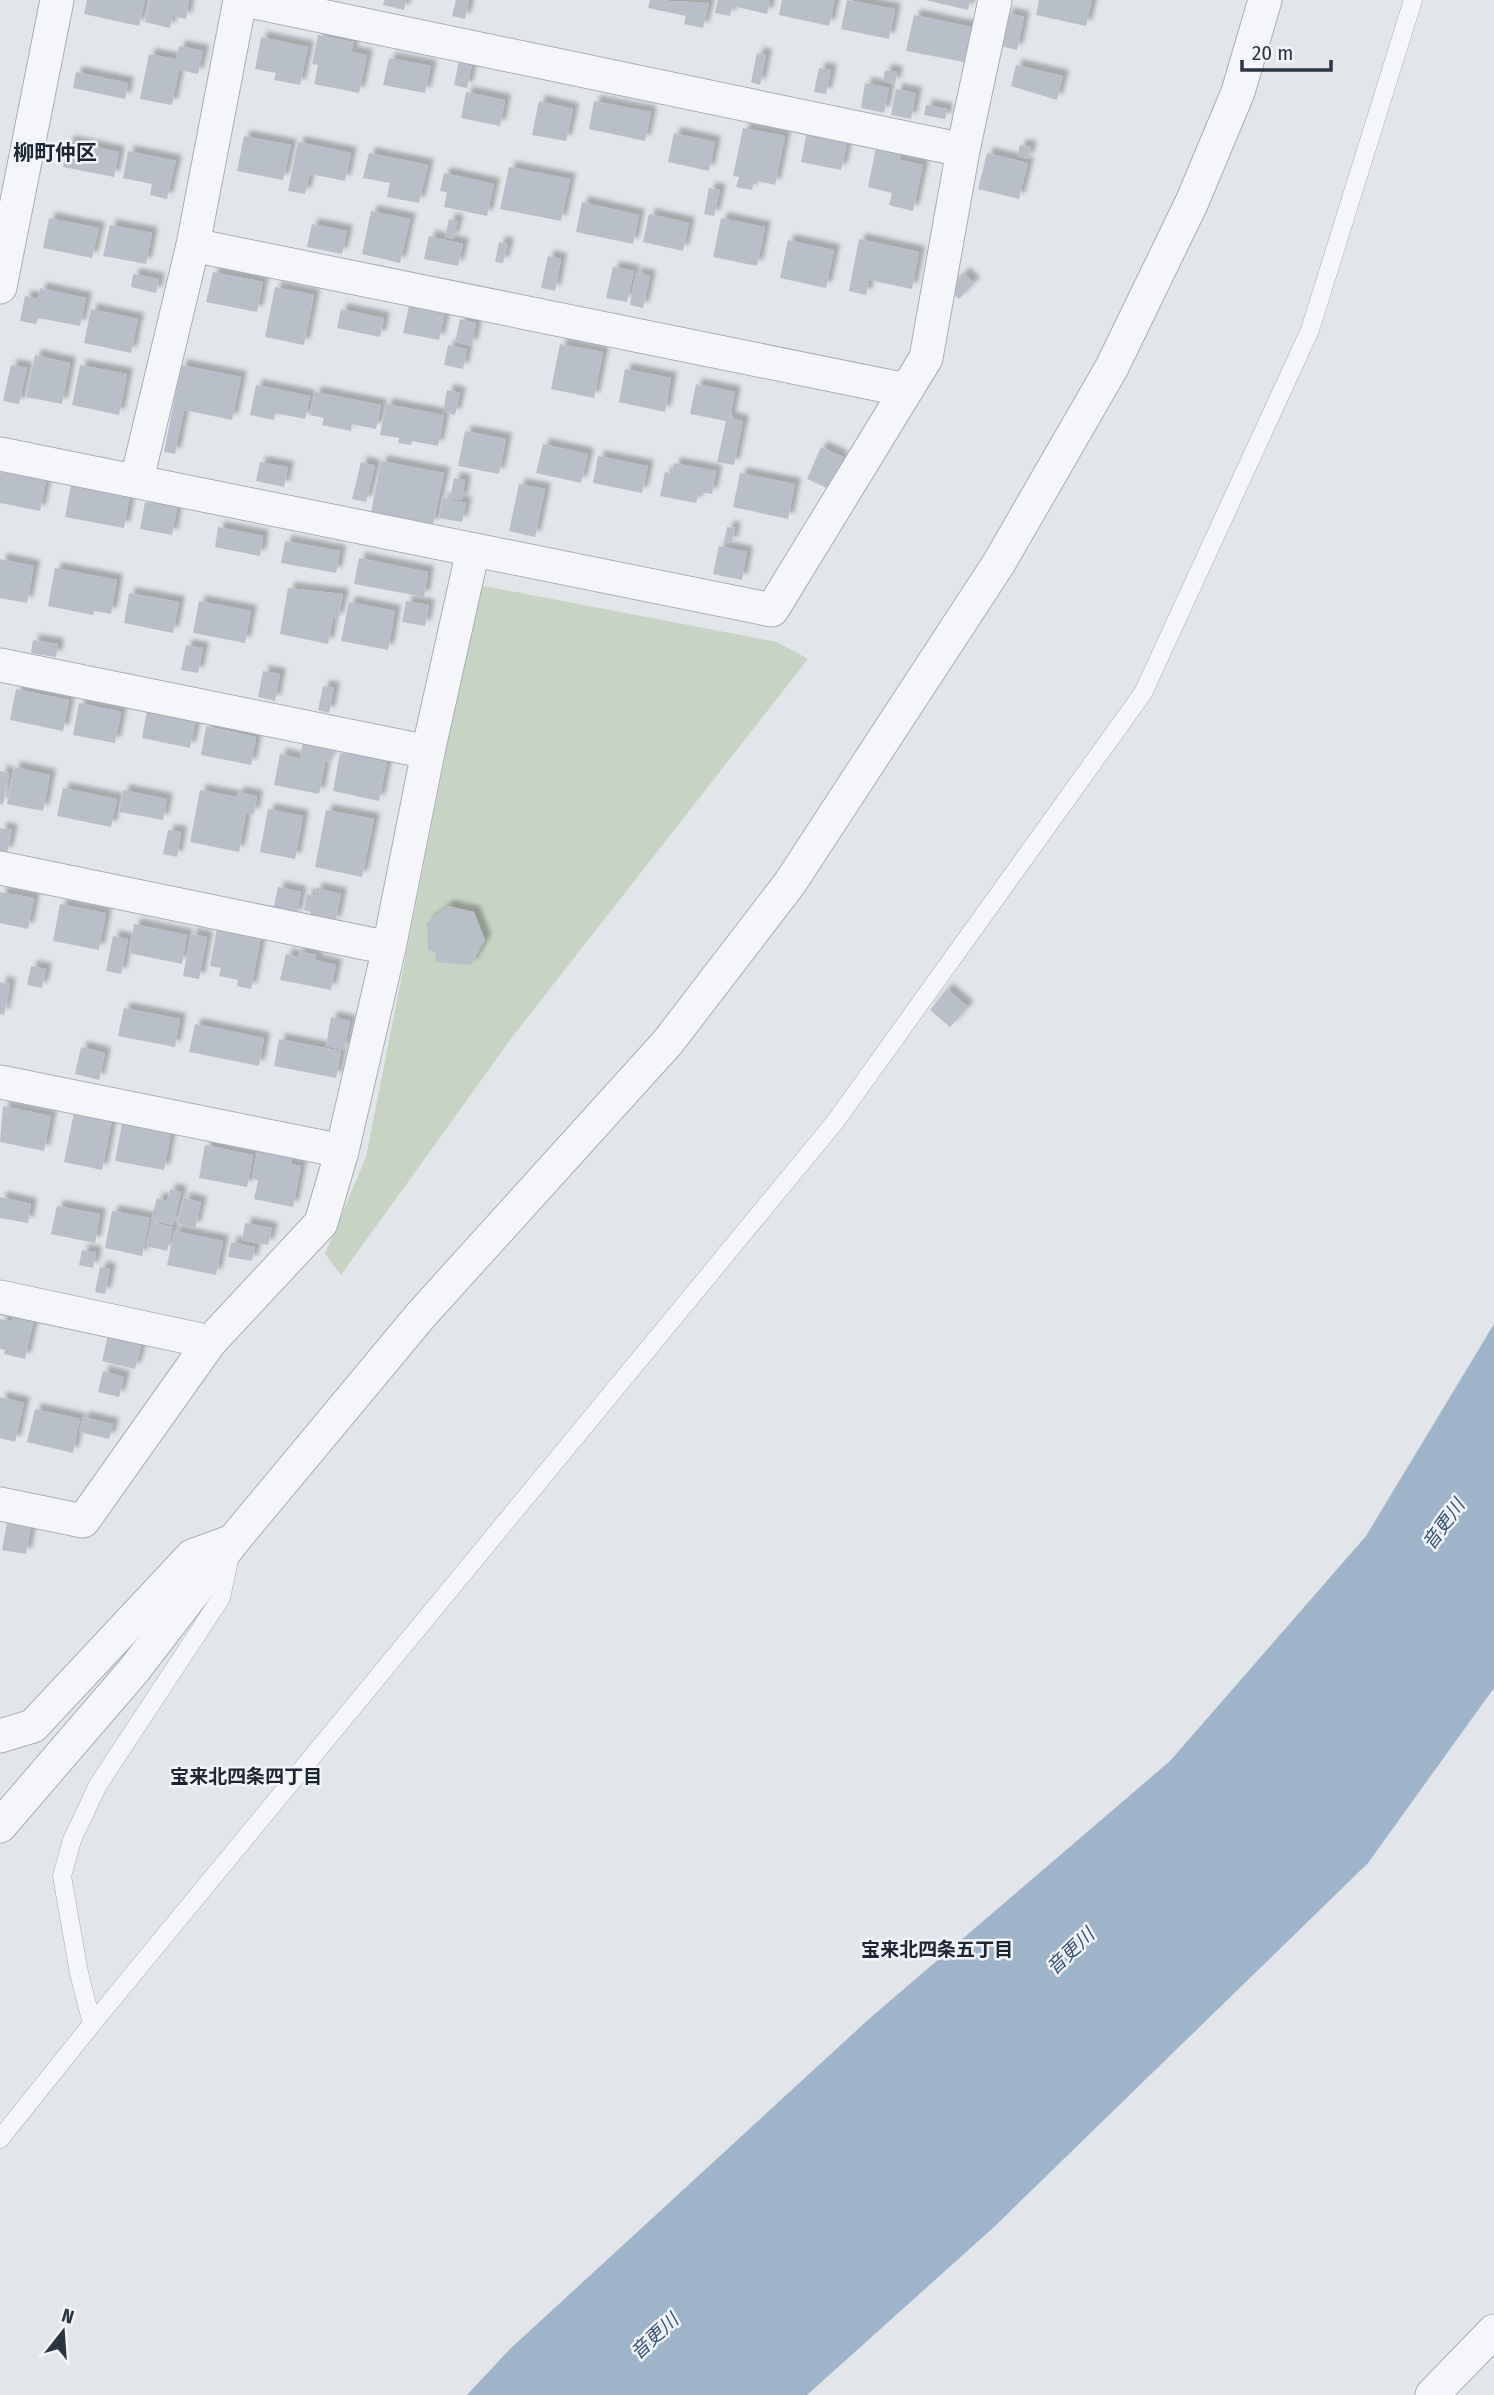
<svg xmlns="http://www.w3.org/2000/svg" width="1494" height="2395" font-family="'Fira Sans Condensed','Noto Sans JP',sans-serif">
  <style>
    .green { fill: #c8d4c3 }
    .water { fill: #9db4ca }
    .building { fill: #b9bfc8; filter: url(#shadow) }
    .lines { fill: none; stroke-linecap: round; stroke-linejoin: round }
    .service-casing { stroke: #a7adb5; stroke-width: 19 }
    .minor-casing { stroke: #a7adb5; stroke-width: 35 }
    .service { stroke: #f5f6f9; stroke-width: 18 }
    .minor { stroke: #f5f6f9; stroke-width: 33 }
    .labels { text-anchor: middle; stroke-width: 5; stroke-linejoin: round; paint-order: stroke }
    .water-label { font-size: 19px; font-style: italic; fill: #345477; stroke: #f2f4f8 }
    .neighbourhood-label { font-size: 19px; font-weight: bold; fill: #1c2533; stroke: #f2f4f8 }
    .quarter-label { font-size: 21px; font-weight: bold; fill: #1c2533; stroke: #f2f4f8 }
  </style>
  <defs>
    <filter id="shadow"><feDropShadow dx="6" dy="-6" stdDeviation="2" flood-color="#0004"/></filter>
  </defs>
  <rect width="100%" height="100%" fill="#e2e6ea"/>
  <!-- green -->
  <path class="green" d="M479,585L777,642L808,659L513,1036L341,1275L325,1254L366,1157Z"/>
  <!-- water -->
  <path class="water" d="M1494,1324V1688L1368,1863L994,2227L807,2395H467L510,2349L870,2018L1170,1761L1366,1536Z"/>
  <!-- building -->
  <g class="building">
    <path d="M87,0H145L139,26L84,14Z"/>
    <path d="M150,0H189L186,19L172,16L170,28L145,22Z"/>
    <path d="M384,0H406L404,10L383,5Z"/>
    <path d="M456,0H469L465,19L452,16Z"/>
    <path d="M650,0L709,3L703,28L684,24L686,16L648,8Z"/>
    <path d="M718,0H770L767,14L732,6L730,16L715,13Z"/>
    <path d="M782,0H835L829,26L779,15Z"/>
    <path d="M847,0L895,9L889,39L841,29Z"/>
    <path d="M925,0H970L968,10Z"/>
    <path d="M1039,0H1092L1086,26L1036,15Z"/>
    <path d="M1007,13L1024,17L1017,50L1000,46Z"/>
    <path d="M914,15L971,27L964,62L906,51Z"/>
    <path d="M318,35L354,42L351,52L367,55L359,93L314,84L318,65L312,64Z"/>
    <path d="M261,37L308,47L300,85L274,80L276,73L255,69Z"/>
    <path d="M179,46L203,51L198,74L179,70L172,105L140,99L149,54L176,59Z"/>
    <path d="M757,53L766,55L760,85L751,82Z"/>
    <path d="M389,58L431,66L425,93L383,85Z"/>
    <path d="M459,61L472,64L467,88L454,85Z"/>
    <path d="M1016,65L1063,76L1057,100L1011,86Z"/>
    <path d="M819,68L831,70L826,94L814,92Z"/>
    <path d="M885,70L897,72L895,84L883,81Z"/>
    <path d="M76,72L128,83L125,99L73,88Z"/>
    <path d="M865,83L889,88L884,113L861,108Z"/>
    <path d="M896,89L916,93L911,119L891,115Z"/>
    <path d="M466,92L505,100L500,126L461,118Z"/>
    <path d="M539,101L573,109L566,141L532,135Z"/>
    <path d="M594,101L651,112L645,141L589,129Z"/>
    <path d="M926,105L947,109L945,119L924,115Z"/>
    <path d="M743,128L785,136L775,185L754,180L752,190L736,187L739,177L733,176Z"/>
    <path d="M807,131L848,139L841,170L801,162Z"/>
    <path d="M674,133L715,142L709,171L668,162Z"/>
    <path d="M244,136L291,145L283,180L237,171Z"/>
    <path d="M68,141L119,152L114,177L63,167Z"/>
    <path d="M298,142L351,153L345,181L310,174L305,194L288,191Z"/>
    <path d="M877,143L902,149L900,160L923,165L913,211L889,205L892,193L868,187Z"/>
    <path d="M1020,145L1031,147L1028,159L1017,156Z"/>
    <path d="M128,151L176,161L167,199L150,195L152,184L123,178Z"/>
    <path d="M369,153L428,165L419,203L387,197L390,183L363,178Z"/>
    <path d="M987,153L1028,163L1019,199L978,189Z"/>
    <path d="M509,167L570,179L561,221L500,209Z"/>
    <path d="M444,173L494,184L487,216L444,207L447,192L440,191Z"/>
    <path d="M709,188L720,190L714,216L704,214Z"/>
    <path d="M582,202L639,215L633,244L576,232Z"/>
    <path d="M371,211L410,219L400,263L362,254Z"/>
    <path d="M649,214L689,223L683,251L643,242Z"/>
    <path d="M49,218L99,228L92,258L43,248Z"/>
    <path d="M721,218L765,227L757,266L713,257Z"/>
    <path d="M449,219L458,221L453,239L445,237Z"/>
    <path d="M312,224L347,231L342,254L307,247Z"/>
    <path d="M110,225L152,233L146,264L103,256Z"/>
    <path d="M429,236L463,244L458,266L424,259Z"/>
    <path d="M859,239L919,252L912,289L869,280L866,295L849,291Z"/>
    <path d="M788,240L834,250L826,288L780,278Z"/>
    <path d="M499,242L508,244L503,263L495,262Z"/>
    <path d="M548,256L561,259L555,291L541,288Z"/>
    <path d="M613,267L634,271L627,302L606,298Z"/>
    <path d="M213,272L263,282L257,312L206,302Z"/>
    <path d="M636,273L650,276L643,308L630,305Z"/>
    <path d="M964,273L974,283L959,299L948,289Z"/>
    <path d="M133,274L159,279L156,293L131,287Z"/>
    <path d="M275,287L314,295L304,345L265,337Z"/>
    <path d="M40,288L86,298L80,326L38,318L36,324L20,321L25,296L38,299Z"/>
    <path d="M410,301L446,308L439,340L403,333Z"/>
    <path d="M91,309L138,319L131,353L84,343Z"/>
    <path d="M341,309L384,318L380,337L337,328Z"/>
    <path d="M460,319L476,323L472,346L455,342Z"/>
    <path d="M560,344L603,352L594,398L551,389Z"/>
    <path d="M448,345L467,349L463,369L444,365Z"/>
    <path d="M35,355L70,363L62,404L26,397Z"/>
    <path d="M11,365L27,368L19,404L3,401Z"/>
    <path d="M80,365L127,374L119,415L72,405Z"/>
    <path d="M181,365L241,377L232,420L184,410L175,454L164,452Z"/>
    <path d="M625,369L671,378L665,412L619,402Z"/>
    <path d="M696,384L735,392L730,418L743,421L734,465L717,462L726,421L690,414Z"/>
    <path d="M256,385L310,396L305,419L275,413L274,420L250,415Z"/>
    <path d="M447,390L460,393L455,415L443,412Z"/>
    <path d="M315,392L381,405L376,429L352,424L351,431L322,425L324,418L310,415Z"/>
    <path d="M386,404L444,415L438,446L412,441L411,445L398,443L399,438L380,435Z"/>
    <path d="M465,431L506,439L499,474L458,466Z"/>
    <path d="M543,444L588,454L581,483L536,473Z"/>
    <path d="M821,447L843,457L829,489L807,479Z"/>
    <path d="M598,456L648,466L642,493L593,483Z"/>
    <path d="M381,461L444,473L433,525L371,513Z"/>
    <path d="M260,462L288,467L284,487L256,481Z"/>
    <path d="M361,462L375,466L366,502L352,499Z"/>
    <path d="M674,463L716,471L712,494L699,492L696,503L660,496L665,472L672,474Z"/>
    <path d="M0,472L46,481L40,511L0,503Z"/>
    <path d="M740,473L795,484L788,519L733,507Z"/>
    <path d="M454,478L465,480L462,500L450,498Z"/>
    <path d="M71,484L130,495L124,528L65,517Z"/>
    <path d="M519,484L545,489L535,537L509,531Z"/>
    <path d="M443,498L466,503L462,522L439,518Z"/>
    <path d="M145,502L177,508L172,535L140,529Z"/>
    <path d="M218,527L263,536L260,556L215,547Z"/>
    <path d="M727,527L735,528L732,543L724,542Z"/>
    <path d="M285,541L340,551L336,573L281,563Z"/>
    <path d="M719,546L747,552L742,580L713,574Z"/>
    <path d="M359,558L428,572L424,597L354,584Z"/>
    <path d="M0,559L34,566L27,603L0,598Z"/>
    <path d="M55,568L117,580L111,614L94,611L93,615L48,606Z"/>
    <path d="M288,588L343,594L338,619L333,618L328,644L280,634Z"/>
    <path d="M129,593L179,602L173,633L124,623Z"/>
    <path d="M199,601L251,611L245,643L193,633Z"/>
    <path d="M406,601L429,605L425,626L402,622Z"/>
    <path d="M349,602L395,611L388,650L341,641Z"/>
    <path d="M33,640L58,644L56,657L31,653Z"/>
    <path d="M186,645L203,648L198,673L181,670Z"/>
    <path d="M263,671L280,674L275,701L258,697Z"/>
    <path d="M323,686L334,688L329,713L318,710Z"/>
    <path d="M16,689L69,700L63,731L10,720Z"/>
    <path d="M79,703L121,712L115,743L73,735Z"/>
    <path d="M147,710L196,720L190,748L142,738Z"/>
    <path d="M206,726L256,737L251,765L201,755Z"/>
    <path d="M303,743L335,750L333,757L329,756L328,763H325L319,794L274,785L280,754L307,760L300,757Z"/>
    <path d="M340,753L387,762L379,801L333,791Z"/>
    <path d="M14,767L50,775L43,811L7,804Z"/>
    <path d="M0,771L9,773L3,805L0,804Z"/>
    <path d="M63,788L117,799L111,827L57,816Z"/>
    <path d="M123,790L167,799L163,820L119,812Z"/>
    <path d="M200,790L237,797L238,792L257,796L254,814L246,813L239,852L190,842Z"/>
    <path d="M268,809L303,816L295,859L260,852Z"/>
    <path d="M326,810L374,819L362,877L315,867Z"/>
    <path d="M0,828L12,830L7,853L0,852Z"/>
    <path d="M168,830L181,832L177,857L163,854Z"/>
    <path d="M278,887L301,892L296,916L273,911Z"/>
    <path d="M316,888L341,894L335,923L310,918L311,912L304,910L307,894L315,896Z"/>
    <path d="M0,892L34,898L28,929L0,923Z"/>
    <path d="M60,904L106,913L99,950L53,941Z"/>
    <path d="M448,906L474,912L485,940L471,965L435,962L436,953L428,950L427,923Z"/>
    <path d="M134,924L187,935L182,964L129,953Z"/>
    <path d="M217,928L261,937L251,989L237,986L238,980L219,976L221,968L210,966Z"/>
    <path d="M191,934L207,937L199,979L183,976Z"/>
    <path d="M113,936L128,939L121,974L106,971Z"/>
    <path d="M298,951L316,955L315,960L336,965L331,990L280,980L286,954L298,957Z"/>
    <path d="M31,966L46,969L42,988L27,985Z"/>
    <path d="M0,982L10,984L4,1015L0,1014Z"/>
    <path d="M947,989L968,1007L950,1027L930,1010Z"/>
    <path d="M124,1008L180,1019L175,1047L118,1036Z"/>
    <path d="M331,1017L350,1021L344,1050L326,1046Z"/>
    <path d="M195,1024L264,1038L259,1066L189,1052Z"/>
    <path d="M279,1039L341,1051L336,1078L274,1066Z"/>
    <path d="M81,1047L105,1053L99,1080L75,1074Z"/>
    <path d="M3,1106L51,1116L44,1151L0,1142Z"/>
    <path d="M74,1112L112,1120L102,1170L64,1162Z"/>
    <path d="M122,1123L171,1133L164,1170L115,1161Z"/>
    <path d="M205,1145L253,1155L247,1187L199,1178Z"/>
    <path d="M258,1148L292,1155L291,1164L301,1166L293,1207L254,1199L258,1180L252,1179Z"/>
    <path d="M170,1189L181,1192L173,1225L151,1220L157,1198L167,1201Z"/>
    <path d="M0,1197L31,1204L28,1223L0,1218Z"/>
    <path d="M184,1198L201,1202L195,1228L177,1223Z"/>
    <path d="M57,1206L100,1214L95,1243L51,1234Z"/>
    <path d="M112,1211L150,1218L142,1256L105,1248Z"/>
    <path d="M152,1222L173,1227L167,1251L146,1246Z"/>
    <path d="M245,1223L272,1228L268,1245L242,1240Z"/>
    <path d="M174,1231L223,1241L216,1275L167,1265Z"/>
    <path d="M231,1242L255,1247L252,1261L228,1257Z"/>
    <path d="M82,1250L96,1252L93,1268L79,1265Z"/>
    <path d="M100,1267L110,1269L105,1294L95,1292Z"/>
    <path d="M13,1315L34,1319L25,1359L4,1354L5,1350L0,1349V1319L12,1321Z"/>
    <path d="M108,1335L142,1342L135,1369L102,1361Z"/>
    <path d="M103,1371L124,1377L119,1397L98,1392Z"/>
    <path d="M0,1397L24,1403L15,1442L0,1438Z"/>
    <path d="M35,1409L80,1419L73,1453L27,1442Z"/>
    <path d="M83,1417L113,1424L109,1439L79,1432Z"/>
    <path d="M7,1523L31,1527L26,1554L2,1550Z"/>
  </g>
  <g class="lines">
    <defs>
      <g id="service">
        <path d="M230,1555L221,1598L98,1785L72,1840L62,1876L79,1973L92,2024L835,1122L1143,693L1310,330L1413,0"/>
        <path d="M0,2139L92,2024"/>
      </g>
      <g id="minor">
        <path d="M245,0L963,150"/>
        <path d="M193,245L906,390"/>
        <path d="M0,287L57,0"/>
        <path d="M0,454L772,610L926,358L963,150L995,0"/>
        <path d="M137,479L193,245L240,0"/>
        <path d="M0,665L428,752"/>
        <path d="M0,868L389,948"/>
        <path d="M0,1082L342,1151"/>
        <path d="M0,1297L210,1342"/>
        <path d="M0,1504L83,1521L210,1342L321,1223L342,1151L389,948L428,752L473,550"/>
        <path d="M0,1736L33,1726L192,1556L233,1541"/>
        <path d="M0,1826L134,1670L233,1541L421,1315L668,1042L790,883L999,563L1112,367L1192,202L1238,92L1265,0"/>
        <path d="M1432,2395L1494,2331"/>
      </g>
    </defs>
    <!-- service casing -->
    <use href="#service" class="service-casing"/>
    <!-- minor casing -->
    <use href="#minor" class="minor-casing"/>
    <!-- service -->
    <use href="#service" class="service"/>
    <!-- minor -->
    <use href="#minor" class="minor"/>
  </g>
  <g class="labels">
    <!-- water labels -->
    <g class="water-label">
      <text transform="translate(1443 1524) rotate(-54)" y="7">音更川</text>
      <text transform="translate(1070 1951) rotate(-44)" y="7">音更川</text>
      <text transform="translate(654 2336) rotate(-43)" y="7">音更川</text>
    </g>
    <!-- neighbourhood labels -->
    <g class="neighbourhood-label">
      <text x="246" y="1783">宝来北四条四丁目</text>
      <text x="937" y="1956">宝来北四条五丁目</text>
    </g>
    <!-- quarter labels -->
    <g class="quarter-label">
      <text x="55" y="160">柳町仲区</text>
    </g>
  </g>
  <!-- north arrow -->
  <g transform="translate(63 2332) rotate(17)" stroke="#f2f4f8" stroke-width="5" paint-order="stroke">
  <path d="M0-5L12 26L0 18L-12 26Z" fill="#2a3443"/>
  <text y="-10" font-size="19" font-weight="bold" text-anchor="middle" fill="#2a3443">N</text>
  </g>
  <!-- scale -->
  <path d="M1242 60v10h89v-10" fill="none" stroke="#2a3443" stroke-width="3.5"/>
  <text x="1252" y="60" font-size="21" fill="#2a3443" stroke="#f2f4f8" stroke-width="5" paint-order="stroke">20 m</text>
</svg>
